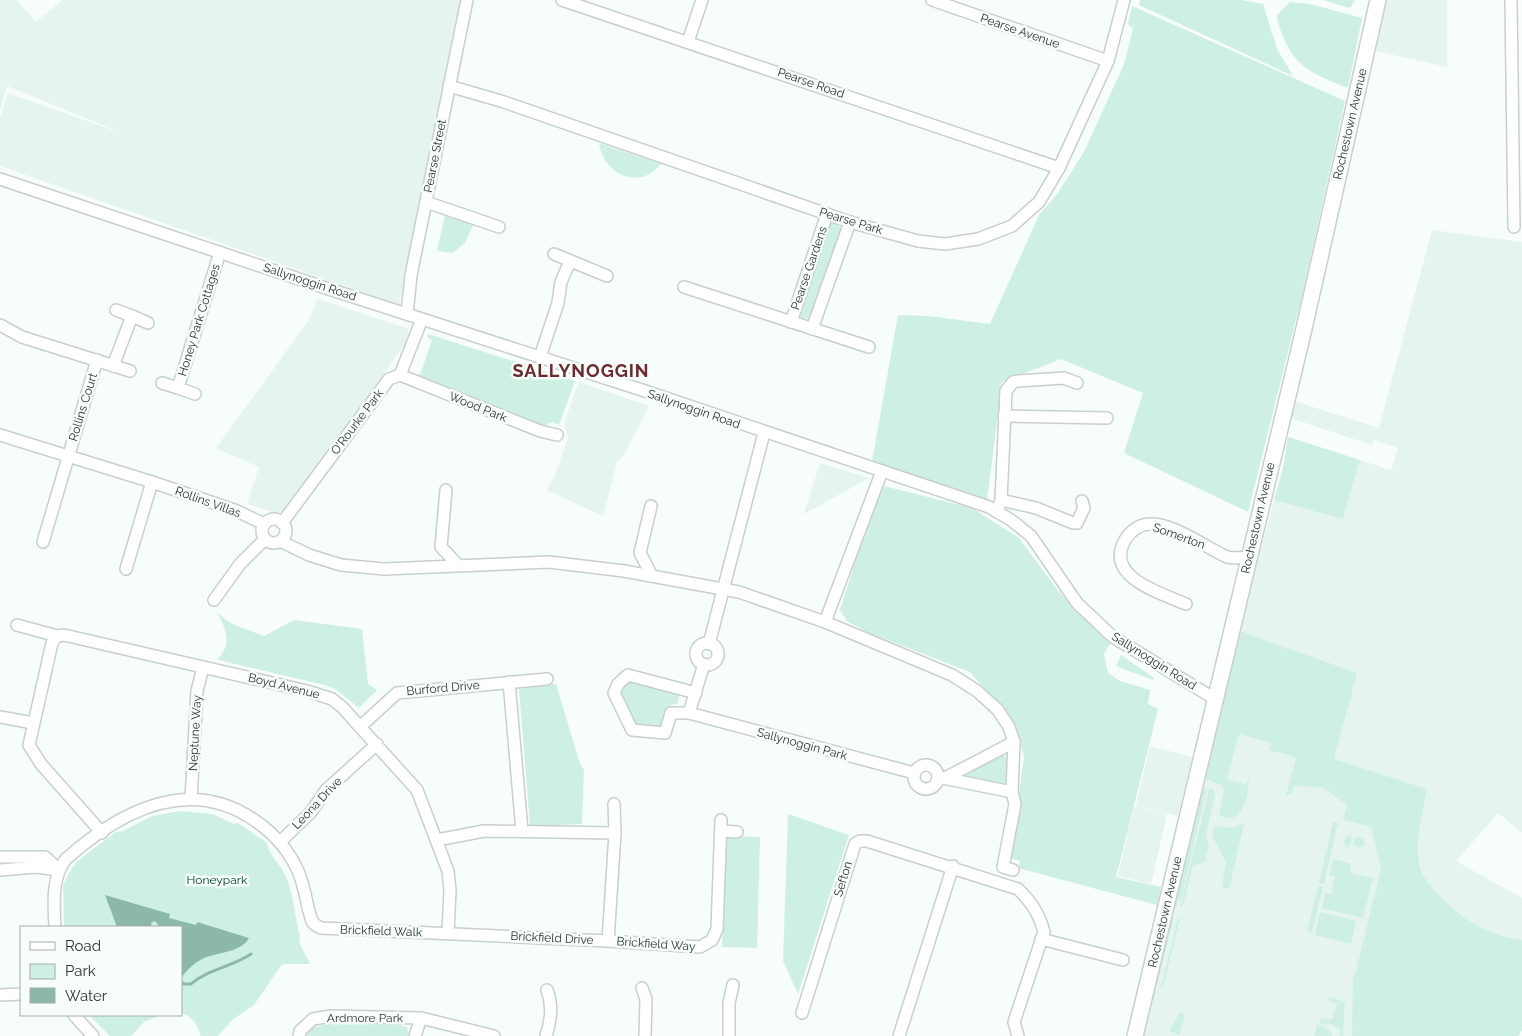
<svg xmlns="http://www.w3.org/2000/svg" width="1522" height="1036" font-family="Raleway,sans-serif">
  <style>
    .built { fill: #e5f5ee }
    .green { fill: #cef0e2 }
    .water { fill: #8cb9a7 }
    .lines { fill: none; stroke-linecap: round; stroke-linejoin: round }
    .stream { stroke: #8cb9a7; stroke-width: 3 }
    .minor-casing { stroke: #c8cfcc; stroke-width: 14 }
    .major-casing { stroke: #c8cfcc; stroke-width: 18 }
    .minor { stroke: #fff; stroke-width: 11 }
    .major { stroke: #fff; stroke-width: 15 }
    .labels { text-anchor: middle; stroke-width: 5; stroke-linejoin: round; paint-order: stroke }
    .street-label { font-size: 12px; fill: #313433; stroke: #f6fdfa }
    .park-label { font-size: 12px; fill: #014231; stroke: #f6fdfa }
    .district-label { font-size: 18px; font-weight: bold; letter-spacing: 1px; fill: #6f282d; stroke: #f6fdfa }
  </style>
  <rect width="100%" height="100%" fill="#f6fdfa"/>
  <!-- built -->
  <g class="built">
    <path d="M0,0H17L36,22L62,0H461L452,47L453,57L399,305L0,166V119L8,93L127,135L7,86L0,110Z"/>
    <path d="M1384,0H1447V67L1371,50Z"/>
    <path d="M1432,230L1522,242V833L1498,813L1456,861L1522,898V1030L1518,1036H1141L1239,631L1284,464L1288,437L1391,470L1398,448L1374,440L1372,445L1290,418L1294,401L1379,428Z"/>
    <path d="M318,299L409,329L406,343L289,505L285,510L277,513L247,504L259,467L216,448L309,320Z"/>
    <path d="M579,382L649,406L624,455L617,462L603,516L547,490L555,475L568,438L564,423Z"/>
    <path d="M820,463L869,478L804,514Z"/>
    <path d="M1150,746L1192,757L1178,816L1136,806Z"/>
    <path d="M1134,806L1167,814L1151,884L1118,876Z"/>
  </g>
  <!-- green -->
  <g class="green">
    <path d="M1140,0H1242L1263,4L1277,49L1293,76L1139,5Z"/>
    <path d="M1323,0H1355L1350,8Z"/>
    <path d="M1290,2L1310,4L1362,18L1348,88C1306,72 1290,64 1277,19L1278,14Z"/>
    <path d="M1132,6L1345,101L1302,296L1248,512L1124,453L1143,393L1061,359L1002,382L987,500L872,462L898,315L929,316L990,324L1039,215L1058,193L1084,152L1124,64L1133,29L1128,24Z"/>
    <path d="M599,143L661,164C639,191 604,175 599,143Z"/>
    <path d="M445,214L474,223L465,243L452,253L437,251Z"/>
    <path d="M834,222L843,230L811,318L803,319L798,313L827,225Z"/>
    <path d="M428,334L575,381L559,425L552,422L542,427L416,377L417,374L420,375L432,340L427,337Z"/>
    <path d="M1288,437L1360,460L1343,519L1274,500L1284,464Z"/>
    <path d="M884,486L972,508L1019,538L1059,592L1110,644L1104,654L1108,673L1120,681L1150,690L1148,704L1158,709L1116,877L1161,887L1157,905L1018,868L1020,861L1010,858L1024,757L1016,726L970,672L867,632L847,621L840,610L863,537Z"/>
    <path d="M216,612L232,624L264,636L294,620L362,629L368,684L377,690L359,708L335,689L325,685L222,661L217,659C233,646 226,626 216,612Z"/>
    <path d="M1239,631L1357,673L1334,759L1427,789C1422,815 1414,842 1420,868C1422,876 1430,885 1435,891C1459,918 1486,935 1522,940V1030L1518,1036H1352L1353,975H1355L1381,869L1371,827L1343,820L1347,805L1322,787L1294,786L1292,794L1286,795L1296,759L1292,756L1269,750L1271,743L1239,734L1227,780L1246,784L1249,778C1249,796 1242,828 1219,815L1224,790L1222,786L1203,777Z"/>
    <path d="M1121,655L1154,678L1153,680L1116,666Z"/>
    <path d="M631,680L679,695L678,703L668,706L661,727L657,729L636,728L619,694L621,686Z"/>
    <path d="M556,684L580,764L584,770L582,824C564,824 548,827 530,825L519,689Z"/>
    <path d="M1003,754L1009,761V779L1004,783L955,776Z"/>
    <path d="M1203,788H1207L1181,900H1178L1176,908L1170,907L1200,789Z"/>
    <path d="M1209,789L1214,790L1215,794L1206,835L1209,845L1205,862L1193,866L1183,906L1180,907Z"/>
    <path d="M180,811L212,814L234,824L238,823L267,843C269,855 279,863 284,873C294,892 294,913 299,932C301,936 298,940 300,943C302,950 307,957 310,964H282L254,1005L232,1020L218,1036H201C197,1025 194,1017 181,1013V927H64L63,886L67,877L76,862L116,832L123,831L152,816Z"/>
    <path d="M788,814L849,835L798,994L783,961Z"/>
    <path d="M1333,822L1338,823L1324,884L1319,883Z"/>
    <path d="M1244,824L1229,889L1224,888L1222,884L1226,862L1213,837V829L1218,826L1232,828Z"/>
    <path d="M1350,834L1352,843L1346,849L1344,840Z"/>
    <path d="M725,836L760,837L757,948L722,947Z"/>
    <circle cx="1359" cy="842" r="5.5"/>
    <path d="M1333,859L1350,863V873L1373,878L1363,918L1322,908L1325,893L1331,894L1335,877L1329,875Z"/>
    <path d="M1318,886L1323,887L1312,932L1307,931Z"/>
    <path d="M1320,912L1356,921L1351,944L1315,935Z"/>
    <path d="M1168,916L1174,917L1150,1012L1145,1009Z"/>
    <path d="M1178,918L1180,919L1163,987H1161Z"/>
    <path d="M1329,997L1345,1002L1343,1036H1340V1028L1328,1023L1325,1025L1319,1023L1321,1017L1332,1020L1337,1004L1328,1000Z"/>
    <path d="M1180,1012L1185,1015L1179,1035L1169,1031Z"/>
    <path d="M89,1015H161L144,1022L131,1036H110Z"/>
    <path d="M391,1022L407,1027L409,1036H306L308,1029L327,1024Z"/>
    <path d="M1317,1024L1330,1031L1333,1036H1314Z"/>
  </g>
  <!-- water -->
  <path class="water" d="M105,895L170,914L169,918L196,925L197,922L249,938C241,953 216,952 202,959C194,963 187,970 181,978V927H156L158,925L155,921L151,923L152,927H117Z"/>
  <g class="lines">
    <!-- stream -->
    <path class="stream" d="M181,982L184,984H191C208,969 232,967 251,954"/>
    <defs>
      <g id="minor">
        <path d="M562,0L1059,168"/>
        <path d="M932,0L1108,61"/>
        <path d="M1511,0L1514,227"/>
        <path d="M688,42L702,0"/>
        <path d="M449,86L501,101L850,222L918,241L945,244L978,239L1012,226L1039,202L1059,168L1108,61L1124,0"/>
        <path d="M0,179L329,289L645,391L989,507L1011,520L1031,536L1077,603L1113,637L1215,699"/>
        <path d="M426,202L499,227"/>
        <path d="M554,254L607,276"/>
        <path d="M684,287L869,347"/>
        <path d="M116,310L132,316"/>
        <path d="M407,314L411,275L467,0"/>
        <path d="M791,322L827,214"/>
        <path d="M0,325L22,337L130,371"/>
        <path d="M812,329L850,222"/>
        <path d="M540,357L558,303L561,282L570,261"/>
        <path d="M113,366L132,316L148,323"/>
        <path d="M400,375L540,431L557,435"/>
        <path d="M162,383L178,388"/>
        <path d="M195,394L178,388L220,252"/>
        <path d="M1004,416L1107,418"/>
        <path d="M0,435L152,482L237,511L264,524"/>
        <path d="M446,490L441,547L458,565"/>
        <path d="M1001,500L1036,508L1073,523H1077L1084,508L1082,501"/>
        <path d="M651,506L640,553L652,576"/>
        <path d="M997,512L1001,500L1006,391L1013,382L1018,381L1064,378L1077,383"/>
        <circle cx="274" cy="531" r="12"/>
        <path d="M282,523L389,379L400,375L422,319"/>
        <path d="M280,541L309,555L341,565L384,569L549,562L624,571L739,592L825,622L952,675L977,691L998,710L1009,727L1014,742L1012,792L938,777"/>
        <path d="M43,542L97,360"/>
        <path d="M126,569L152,482"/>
        <path d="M214,600L240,564L265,539"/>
        <path d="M1186,604C1160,593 1104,577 1125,540C1130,531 1140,524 1150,524C1171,522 1207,548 1227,557C1233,559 1242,557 1249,557"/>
        <path d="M825,622L882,471"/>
        <path d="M17,625L57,636"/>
        <circle cx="707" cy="654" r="11"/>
        <path d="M709,644L764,433"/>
        <path d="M704,664L689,713L914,773"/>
        <path d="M509,682L522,831"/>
        <path d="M689,713H671L665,733L632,730L614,693L618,684L628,675L696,693"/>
        <path d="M0,717L33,723"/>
        <path d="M361,726L397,693L547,679"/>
        <circle cx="926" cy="777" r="12"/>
        <path d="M945,778L1014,742"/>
        <path d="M1012,792L1015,804L1003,867L1013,870"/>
        <path d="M191,799L197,691L203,667"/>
        <path d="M614,804L615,833"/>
        <path d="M721,831L737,832"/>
        <path d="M102,833L41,764L29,745L52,643L57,636L64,635L307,691L332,699L342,707L417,790L448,871L450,890L448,932"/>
        <path d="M280,842L311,812L326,790L377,744"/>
        <path d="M0,857H45L59,870"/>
        <path d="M0,870L36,867L59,870"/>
        <path d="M55,927C54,905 51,878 66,859C120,811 190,774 257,822C274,834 289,851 298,871C305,887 306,903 311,918C312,924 317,926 321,928L608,941L615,833L484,831L437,840"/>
        <path d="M1041,939L1123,960"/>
        <path d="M608,941L700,947L712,940L717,929L721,820"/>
        <path d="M642,988L646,999L645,1036"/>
        <path d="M0,995L21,994"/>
        <path d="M802,1013L855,844L860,841H867L1018,889C1031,902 1039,913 1044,932L1014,1022L1018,1036"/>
        <path d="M74,1015L93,1036"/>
        <path d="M299,1036L300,1031L313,1019L331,1016L421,1018L494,1036"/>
        <path d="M415,1036L421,1018"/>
        <path d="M546,1036C551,1020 553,1006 547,990"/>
        <path d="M729,1036V1003L733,985"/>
        <path d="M899,1036L953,866"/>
      </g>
      <path id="major" d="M1135,1036L1303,333L1378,0"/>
    </defs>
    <!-- minor casing -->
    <use href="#minor" class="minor-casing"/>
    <!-- major casing -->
    <use href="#major" class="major-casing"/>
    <!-- minor -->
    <use href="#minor" class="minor"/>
    <!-- major -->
    <use href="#major" class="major"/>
  </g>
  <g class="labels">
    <!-- street labels -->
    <g class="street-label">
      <text transform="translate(1020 31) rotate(19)" y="4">Pearse Avenue</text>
      <text transform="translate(811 83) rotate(19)" y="4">Pearse Road</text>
      <text transform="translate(1350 124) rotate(-77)" y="4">Rochestown Avenue</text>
      <text transform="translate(435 156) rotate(-79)" y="4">Pearse Street</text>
      <text transform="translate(851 221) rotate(17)" y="4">Pearse Park</text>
      <text transform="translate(809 268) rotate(-71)" y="4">Pearse Gardens</text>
      <text transform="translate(310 282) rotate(18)" y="4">Sallynoggin Road</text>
      <text transform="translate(199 320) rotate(-73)" y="4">Honey Park Cottages</text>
      <text transform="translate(83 407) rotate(-73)" y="4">Rollins Court</text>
      <text transform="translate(478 407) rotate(22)" y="4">Wood Park</text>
      <text transform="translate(694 409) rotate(19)" y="4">Sallynoggin Road</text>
      <text transform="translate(357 422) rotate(-53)" y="4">O'Rourke Park</text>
      <text transform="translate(208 502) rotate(20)" y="4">Rollins Villas</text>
      <text transform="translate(1258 518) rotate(-77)" y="4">Rochestown Avenue</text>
      <text transform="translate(1179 536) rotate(20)" y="4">Somerton</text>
      <text transform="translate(1154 661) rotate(32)" y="4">Sallynoggin Road</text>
      <text transform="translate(284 686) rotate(14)" y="4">Boyd Avenue</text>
      <text transform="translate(443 688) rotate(-5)" y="4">Burford Drive</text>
      <text transform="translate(195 733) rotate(-87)" y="4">Neptune Way</text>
      <text transform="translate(802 744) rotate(15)" y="4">Sallynoggin Park</text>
      <text transform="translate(317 803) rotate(-47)" y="4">Leona Drive</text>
      <text transform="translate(843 879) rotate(-73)" y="4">Sefton</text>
      <text transform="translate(1165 912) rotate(-77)" y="4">Rochestown Avenue</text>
      <text transform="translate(381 931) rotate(2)" y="4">Brickfield Walk</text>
      <text transform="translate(552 938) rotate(3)" y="4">Brickfield Drive</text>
      <text transform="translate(656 944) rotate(4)" y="4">Brickfield Way</text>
      <text x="365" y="1022">Ardmore Park</text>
    </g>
    <!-- park labels -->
    <g class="park-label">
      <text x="217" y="884">Honeypark</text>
    </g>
    <!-- district labels -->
    <g class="district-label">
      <text x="581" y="377">SALLYNOGGIN</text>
    </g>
  </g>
  <!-- legend -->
  <rect x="20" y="926" width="162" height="90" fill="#f6fdfa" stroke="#a7adaa"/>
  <rect x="30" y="942" width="25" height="8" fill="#ffffff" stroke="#a7adaa"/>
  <text x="65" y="951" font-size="15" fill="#313433">Road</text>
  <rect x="30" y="964" width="25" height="15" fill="#cef0e2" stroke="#a7adaa"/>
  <text x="65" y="976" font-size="15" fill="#313433">Park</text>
  <rect x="30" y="988" width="25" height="15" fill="#8cb9a7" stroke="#a7adaa"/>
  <text x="65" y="1001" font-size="15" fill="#313433">Water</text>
</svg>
